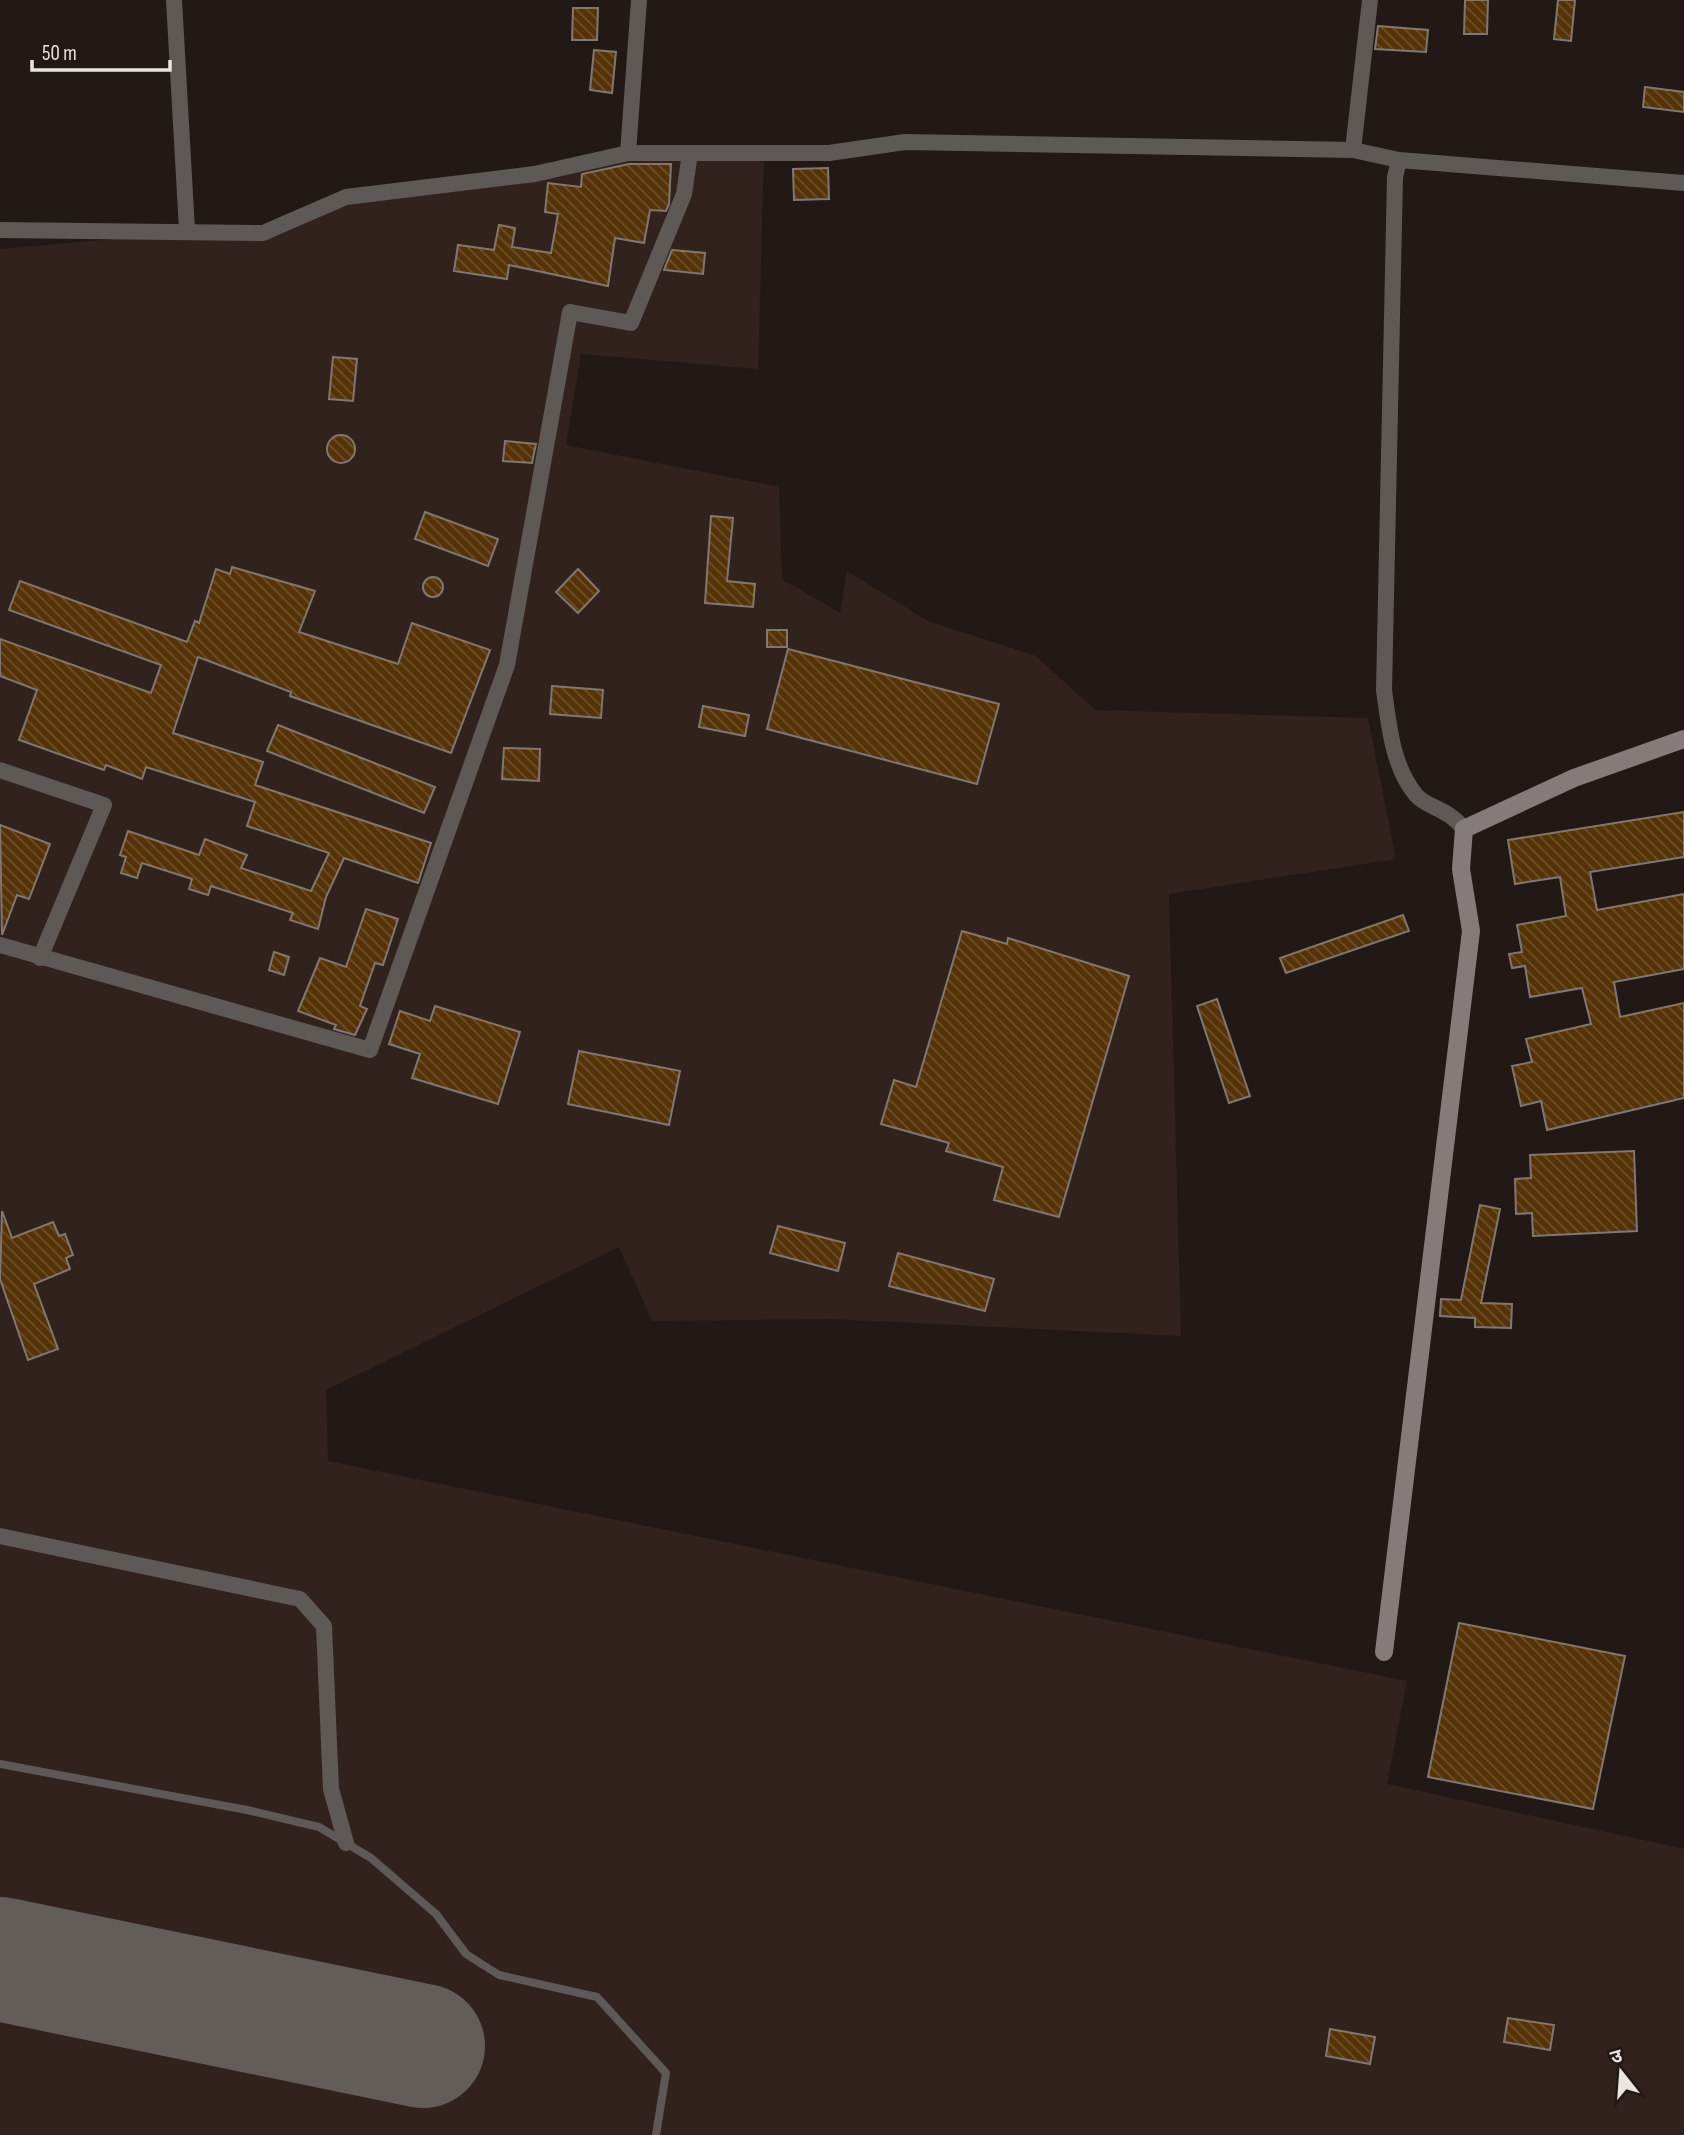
<svg xmlns="http://www.w3.org/2000/svg" width="1684" height="2135" font-family="'Sofia Sans Condensed','Noto Sans Devanagari',sans-serif">
  <style>
    .built { fill: #31221d }
    .lines { fill: none; stroke-linecap: round; stroke-linejoin: round }
    .runway { stroke: #645c59; stroke-width: 124 }
    .building { fill: url(#building-back-hatch); stroke: #807870; stroke-width: 2 }
    .lane { stroke: #5e5857; stroke-width: 8 }
    .street { stroke: #5e5857; stroke-width: 16 }
    .secondary { stroke: #847b7a; stroke-width: 18 }
  </style>
  <defs>
    <pattern id="building-back-hatch" width="6" height="6" patternUnits="userSpaceOnUse" patternTransform="scale(1.75)"><rect width="6" height="6" fill="#553307"/><path d="M-1 5l2 2M0 0l6 6M5-1l2 2" fill="none" stroke="#6e502b"/></pattern>
  </defs>
  <rect width="100%" height="100%" fill="#221916"/>
  <!-- built -->
  <path class="built" d="M631,154L764,156L758,369L581,354L566,445L779,487L782,579L840,613L847,571L928,621L1036,656L1095,710L1368,718L1396,859L1169,894L1181,1336L833,1319L652,1321L619,1247L326,1390L328,1461L1407,1681L1387,1784L1684,1849V2135H0V249L276,225L346,190L463,182L543,163Z"/>
  <g class="lines">
    <!-- runway -->
    <path class="runway" d="M0,1959L423,2046"/>
  </g>
  <!-- building -->
  <g class="building">
    <path d="M1465,0H1488L1487,34H1464Z"/>
    <path d="M1558,0H1575L1571,41L1554,39Z"/>
    <path d="M573,8H598L597,40H572Z"/>
    <path d="M1378,26L1428,30L1426,52L1375,49Z"/>
    <path d="M594,50L616,52L612,93L590,90Z"/>
    <path d="M1645,87L1684,92V112L1643,107Z"/>
    <path d="M629,164H671L669,204L666,211L650,210L644,243L615,238L608,286L509,265L507,279L454,271L458,245L494,250L499,225L515,228L512,247L551,253L558,214L545,212L548,183L581,187L582,174Z"/>
    <path d="M828,168L829,199L794,200L793,169Z"/>
    <path d="M672,250L705,253L703,274L664,270Z"/>
    <path d="M333,357L357,359L353,401L329,399Z"/>
    <circle cx="341" cy="449" r="14"/>
    <path d="M505,441L536,444L532,463L503,461Z"/>
    <path d="M425,512L498,539L488,566L415,539Z"/>
    <path d="M711,516L733,518L727,581L755,584L753,607L705,603Z"/>
    <path d="M232,567L315,591L299,632L398,664L412,623L490,650L451,753L290,696L291,692L198,657L173,733L263,762L255,785L431,843L418,883L344,858L326,897L318,929L290,920L293,913L211,886L208,895L189,889L192,879L142,863L137,878L121,873L126,857L120,855L128,831L199,855L205,839L247,855L241,868L311,891L329,853L247,826L255,802L146,767L142,779L106,765L104,770L19,740L37,690L0,676V639L151,693L161,665L9,610L20,581L187,642L195,621L199,623L216,569L230,574Z"/>
    <path d="M578,569L599,591L578,613L556,592Z"/>
    <circle cx="433" cy="587" r="10"/>
    <rect x="767" y="630" width="20" height="17"/>
    <path d="M788,649L999,704L977,784L767,729Z"/>
    <path d="M552,686L603,690L601,718L550,714Z"/>
    <path d="M703,706L749,715L745,736L699,727Z"/>
    <path d="M278,725L435,787L424,813L267,751Z"/>
    <path d="M504,748L540,749L539,781L502,779Z"/>
    <path d="M1684,812V857L1590,872L1597,910L1684,894V969L1614,982L1620,1017L1684,1003V1098L1547,1130L1541,1101L1521,1106L1512,1066L1532,1062L1526,1039L1591,1024L1582,988L1530,997L1525,966L1512,968L1509,954L1522,952L1517,925L1566,916L1560,877L1515,884L1508,840Z"/>
    <path d="M0,825L50,844L29,899L17,895L2,935Z"/>
    <path d="M366,909L398,919L383,965L375,963L360,1006L367,1009L355,1035L334,1029L336,1025L298,1011L320,958L346,967Z"/>
    <path d="M1403,915L1409,931L1286,973L1280,958Z"/>
    <path d="M962,931L1007,944L1008,938L1129,976L1059,1217L994,1200L1003,1167L946,1151L949,1143L881,1124L894,1080L916,1087Z"/>
    <path d="M274,952L289,957L284,975L269,970Z"/>
    <path d="M1217,999L1250,1096L1229,1103L1197,1006Z"/>
    <path d="M435,1006L520,1032L498,1104L412,1078L420,1054L389,1044L400,1011L430,1021Z"/>
    <path d="M579,1051L680,1071L669,1125L568,1104Z"/>
    <path d="M1634,1151L1637,1231L1533,1236L1532,1213L1516,1214L1515,1179L1531,1178L1530,1155Z"/>
    <path d="M1480,1205L1500,1209L1481,1303L1512,1304L1511,1328L1475,1327V1318L1440,1316L1441,1299L1461,1300Z"/>
    <path d="M2,1211L12,1238L53,1222L59,1236L65,1234L73,1255L66,1258L70,1269L34,1284L58,1349L28,1360L0,1279Z"/>
    <path d="M778,1226L845,1243L838,1271L770,1253Z"/>
    <path d="M898,1253L994,1279L985,1311L889,1286Z"/>
    <path d="M1459,1623L1625,1656L1593,1809L1428,1777Z"/>
    <path d="M1508,2018L1554,2025L1550,2050L1504,2042Z"/>
    <path d="M1330,2029L1375,2037L1370,2064L1326,2056Z"/>
  </g>
  <g class="lines">
    <!-- lane -->
    <path class="lane" d="M0,1764L247,1810L319,1827L371,1858L436,1914L466,1954L499,1975L597,1997L666,2073L656,2135"/>
    <!-- street -->
    <g class="street">
      <path d="M174,0L187,230"/>
      <path d="M1353,150L1370,0"/>
      <path d="M628,153L639,0"/>
      <path d="M1399,160L1684,183"/>
      <path d="M0,230L263,233L346,197L535,174L628,153H829L905,142L1353,150L1399,160L1395,177L1384,690C1389,725 1392,766 1416,795C1427,808 1448,808 1464,829"/>
      <path d="M0,770L104,805L40,958"/>
      <path d="M0,945L370,1050L507,665L570,312L631,323L684,194L690,153"/>
      <path d="M0,1536L300,1599L324,1626L331,1789L346,1843"/>
    </g>
    <!-- secondary -->
    <path class="secondary" d="M1384,1652L1471,931L1461,869L1464,829L1574,778L1684,739"/>
  </g>
  <!-- north arrow -->
  <g transform="translate(1621 2072) rotate(343)" stroke="#221916" stroke-width="5" paint-order="stroke">
  <path d="M0-5L12 26L0 18L-12 26Z" fill="#ebe4e2"/>
  <text y="-10" font-size="19" font-weight="bold" text-anchor="middle" fill="#ebe4e2">उ</text>
  </g>
  <!-- scale -->
  <path d="M32 60v10h138v-10" fill="none" stroke="#ebe4e2" stroke-width="3.5"/>
  <text x="42" y="60" font-size="21" fill="#ebe4e2" stroke="#221916" stroke-width="5" paint-order="stroke">50 m</text>
</svg>
